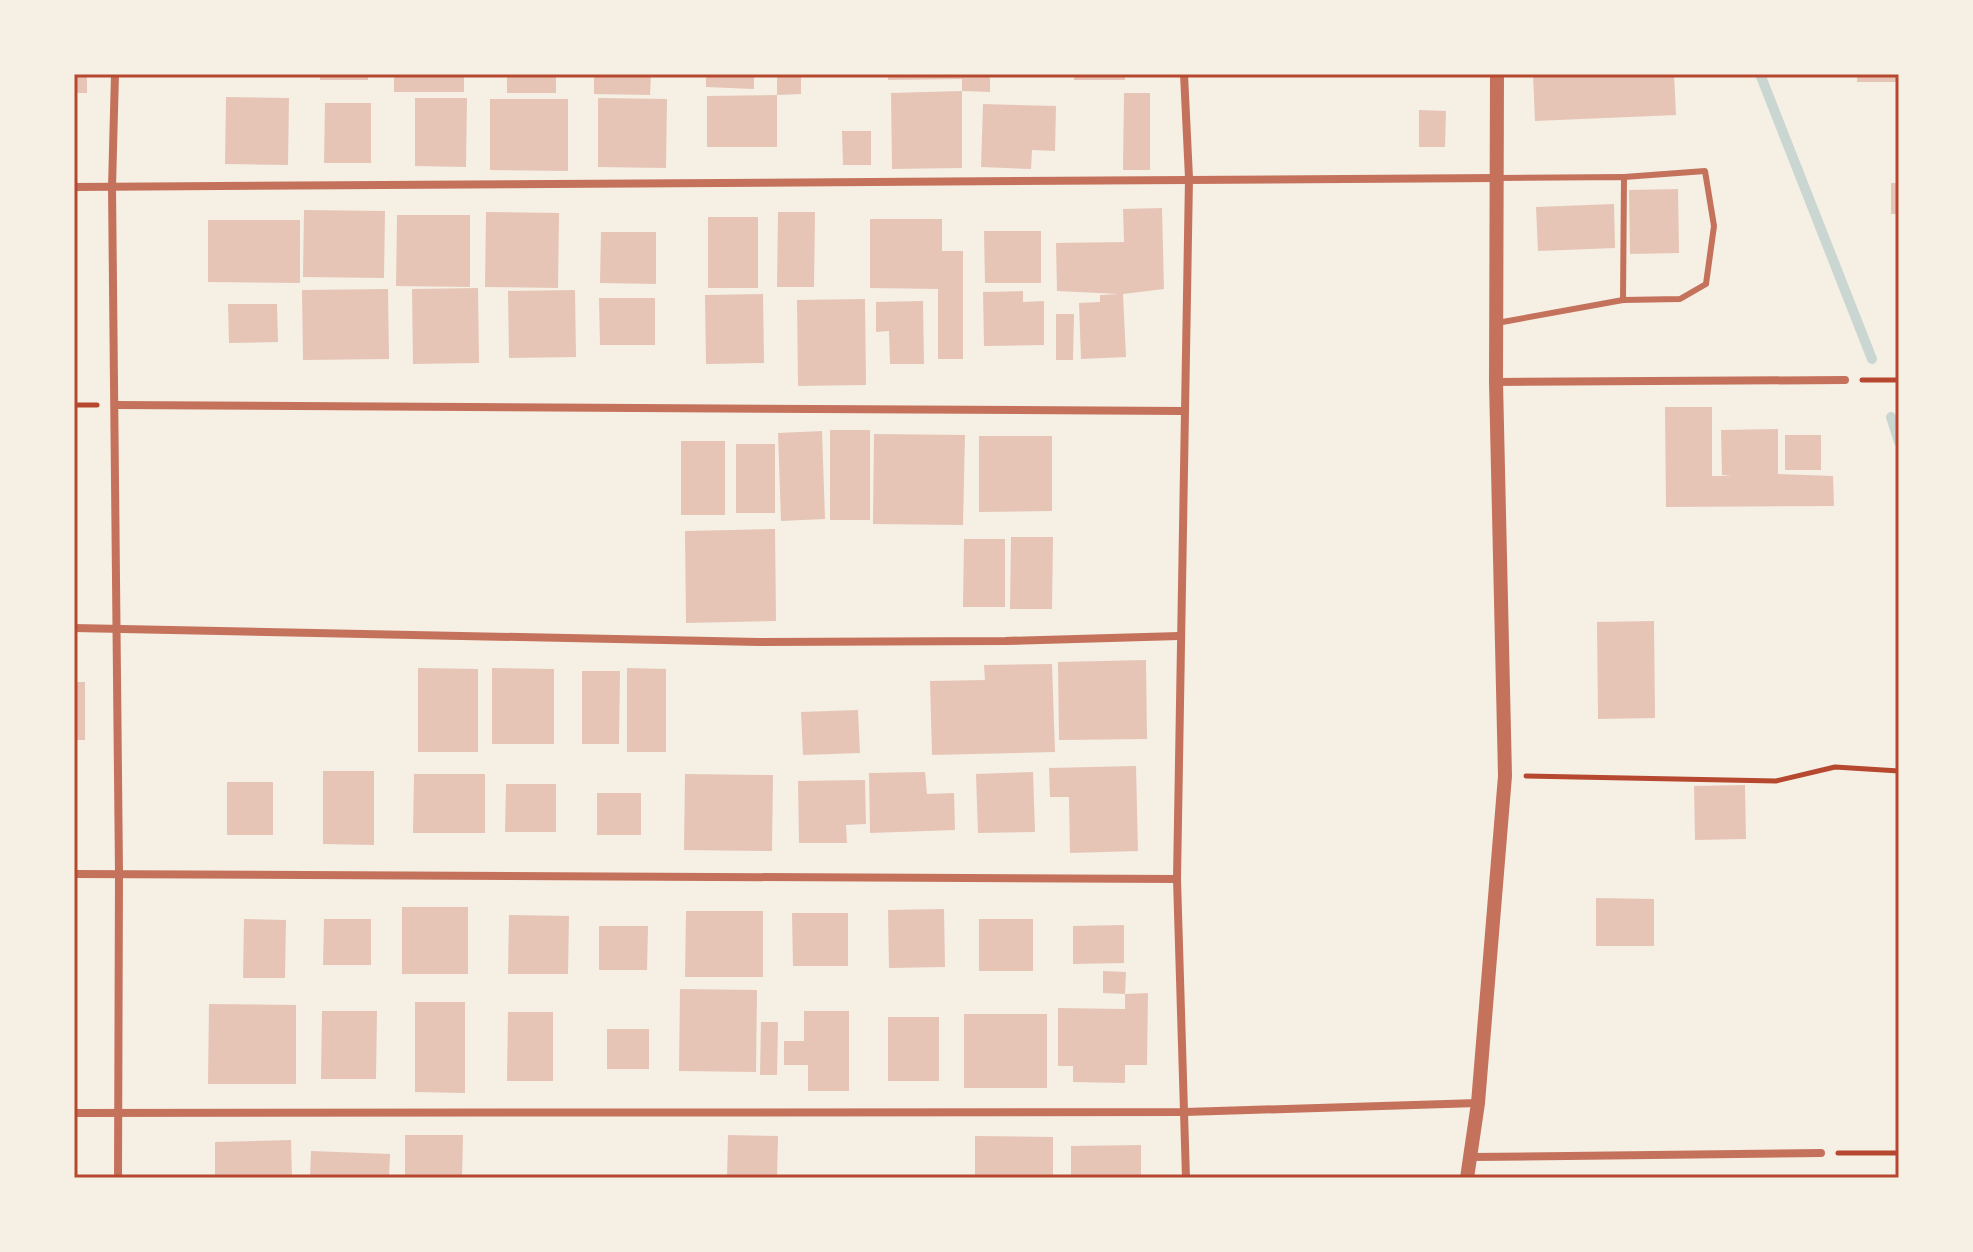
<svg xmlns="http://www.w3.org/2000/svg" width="1973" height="1252" font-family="Jost,sans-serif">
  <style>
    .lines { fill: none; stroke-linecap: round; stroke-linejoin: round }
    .stream { stroke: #c9d6d2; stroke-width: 10 }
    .building { fill: #e6c5b7 }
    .path { stroke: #b5482f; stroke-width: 5 }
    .service { stroke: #c5725c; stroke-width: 6 }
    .minor { stroke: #c5725c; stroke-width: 8 }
    .tertiary { stroke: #c5725c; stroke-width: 14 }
    .neatline { fill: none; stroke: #b5482f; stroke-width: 3 }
  </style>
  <rect width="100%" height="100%" fill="#f6efe4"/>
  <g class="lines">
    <!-- stream -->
    <g class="stream">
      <path d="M1760,74L1872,359"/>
      <path d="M1891,417L1899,442"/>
    </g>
  </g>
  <!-- building -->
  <g class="building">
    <rect x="74" y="74" width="13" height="19"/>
    <rect x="320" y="74" width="48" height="6"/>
    <rect x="394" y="74" width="70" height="18"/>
    <rect x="507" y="74" width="49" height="19"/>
    <path d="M594,74H651L650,95L594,94Z"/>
    <path d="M706,74H754V89L706,87Z"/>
    <path d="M777,74H801V94L777,95V147H707V96L777,95Z"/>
    <path d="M888,74H990V92L962,91V168L892,169L891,93L962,91V79L888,80Z"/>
    <rect x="1074" y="74" width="51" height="6"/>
    <path d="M1533,74H1674L1676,115L1535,121Z"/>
    <rect x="1857" y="74" width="42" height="8"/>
    <path d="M1124,93H1150V170H1123Z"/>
    <path d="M226,97L289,98L288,165L225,164Z"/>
    <path d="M415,98H467L466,167L415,166Z"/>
    <path d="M598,98L667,99L666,168L598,167Z"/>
    <path d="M490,99H568V171L490,170Z"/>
    <path d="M325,103H371V163H324Z"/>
    <path d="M983,104L1056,106L1055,151L1032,150L1031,169L981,167Z"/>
    <path d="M1419,110L1446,111L1445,147H1419Z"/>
    <path d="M842,131H871V165H843Z"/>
    <rect x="1891" y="183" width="8" height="31"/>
    <path d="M1678,189L1679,253L1630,254L1629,190Z"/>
    <path d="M1614,204L1615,248L1538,251L1536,207Z"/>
    <path d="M1162,208L1164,289L1123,294L1126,357L1081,359L1079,303L1100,302V295L1119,294L1057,291L1056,243L1124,242L1123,209Z"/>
    <path d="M304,210L385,211L384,278L303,277Z"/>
    <path d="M486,212L559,213L558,288L485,287Z"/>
    <path d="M778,212H815L814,287H777Z"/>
    <path d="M397,215H470V287L396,286Z"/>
    <rect x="708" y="217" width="50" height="71"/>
    <path d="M870,219H942V251H963V359H938V289L870,288Z"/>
    <path d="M208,220H300V283L208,282Z"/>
    <path d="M984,231H1041V283H985Z"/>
    <path d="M601,232H656V284L600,283Z"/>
    <path d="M478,288L479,363L413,364L412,289Z"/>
    <path d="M388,289L389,359L303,360L302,290Z"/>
    <path d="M575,290L576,357L509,358L508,291Z"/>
    <path d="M1023,291V302L1044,301V345L984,346L983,292Z"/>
    <path d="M763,294L764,363L706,364L705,295Z"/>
    <path d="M599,298H655V345H600Z"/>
    <path d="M865,299L866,385L798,386L797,300Z"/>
    <path d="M923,301L924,364H890L889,331L876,332V302Z"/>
    <path d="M228,304H277L278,342L229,343Z"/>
    <path d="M1056,314H1074L1073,360H1056Z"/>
    <path d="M1665,407H1712V476H1732L1722,475L1721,430L1778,429V474L1833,476L1834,506L1666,507Z"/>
    <rect x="830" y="430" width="40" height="90"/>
    <path d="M822,431L825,519L781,521L778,433Z"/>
    <path d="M874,434L965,435L963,525L873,524Z"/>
    <rect x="1785" y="435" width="36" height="35"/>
    <path d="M979,436H1052V511L979,512Z"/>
    <rect x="681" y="441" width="44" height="74"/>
    <rect x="736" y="444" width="39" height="69"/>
    <path d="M775,529L776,621L686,623L685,531Z"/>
    <path d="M1011,537H1053L1052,609H1010Z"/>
    <path d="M964,539H1005V607H963Z"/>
    <path d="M1654,621L1655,718L1598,719L1597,622Z"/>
    <path d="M1146,660L1147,739L1059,740L1058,662Z"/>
    <path d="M1052,664L1055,752L932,755L930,681L985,680L984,665Z"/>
    <path d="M418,668L478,669V752H418Z"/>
    <path d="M492,668L554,669V744H492Z"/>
    <path d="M627,668L666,669V752H627Z"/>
    <path d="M582,671H620L619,744H582Z"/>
    <rect x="74" y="682" width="11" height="58"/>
    <path d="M858,710L860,753L803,755L801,712Z"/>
    <path d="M1136,766L1138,851L1070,853L1069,797H1050L1049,768Z"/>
    <path d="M323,771H374V845L323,844Z"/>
    <path d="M925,772L927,794L954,793L955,830L870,833L869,773Z"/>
    <path d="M1033,772L1035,832L978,833L976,774Z"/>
    <path d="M414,774H485V833H413Z"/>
    <path d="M685,774L773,775L772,851L684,850Z"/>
    <path d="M865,780L866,824L846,825L847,843H799L798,781Z"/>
    <rect x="227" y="782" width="46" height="53"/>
    <path d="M506,784H556V832H505Z"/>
    <path d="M1745,785L1746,839L1695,840L1694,786Z"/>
    <rect x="597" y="793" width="44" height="42"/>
    <path d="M1596,898L1654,899V946H1596Z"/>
    <rect x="402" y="907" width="66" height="67"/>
    <path d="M944,909L945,967L889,968L888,910Z"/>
    <path d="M686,911H763V977H685Z"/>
    <path d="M792,913H848V966H793Z"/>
    <path d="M509,915L569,916L568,974H508Z"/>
    <path d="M244,919L286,920L285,978H243Z"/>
    <path d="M324,919H371V965H323Z"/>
    <rect x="979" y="919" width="54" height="52"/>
    <path d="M1124,925V963L1073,964V926Z"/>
    <path d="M599,926H648L647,970H599Z"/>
    <path d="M1103,971L1126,972L1125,994L1103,993Z"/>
    <path d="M680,989L757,990L756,1072L679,1071Z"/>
    <path d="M1148,993L1147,1065H1125V1083L1073,1082V1066H1058V1008L1125,1009V994Z"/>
    <path d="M415,1002H465V1093L415,1092Z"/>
    <path d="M209,1004L296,1005V1084H208Z"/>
    <path d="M322,1011H377L376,1079H321Z"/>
    <path d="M804,1011H849V1091H808V1065H784V1041H804Z"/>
    <path d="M508,1012H553V1081H507Z"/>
    <rect x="964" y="1014" width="83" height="74"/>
    <rect x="888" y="1017" width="51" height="64"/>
    <path d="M761,1022H778L777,1075H760Z"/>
    <rect x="607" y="1029" width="42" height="40"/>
    <path d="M405,1135H463L462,1178H405Z"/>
    <path d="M728,1135L778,1136L777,1178H727Z"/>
    <path d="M975,1136L1053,1137V1178H975Z"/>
    <path d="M291,1140L292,1178H215V1142Z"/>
    <path d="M1141,1145V1178H1071V1146Z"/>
    <path d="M311,1151L390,1154L389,1178H310Z"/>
  </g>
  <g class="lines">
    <!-- path -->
    <g class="path">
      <path d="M1862,380H1899"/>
      <path d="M74,405H97"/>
      <path d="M1526,776L1776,781L1835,767L1899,771"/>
      <path d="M1838,1153H1899"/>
    </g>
    <!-- service -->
    <g class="service">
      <path d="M1623,300L1680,299L1706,284L1714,226L1705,171L1624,177"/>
      <path d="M1497,323L1623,300L1624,177L1498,178"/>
    </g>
    <!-- minor -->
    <g class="minor">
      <path d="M115,74L112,187L119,873L118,1178"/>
      <path d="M1184,74L1189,178L1177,879L1186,1178"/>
      <path d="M74,187L1497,178"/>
      <path d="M1496,382L1845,380"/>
      <path d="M115,405L1183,411"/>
      <path d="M74,628L759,642L1005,641L1179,636"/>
      <path d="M74,874L1177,879"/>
      <path d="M74,1113L1185,1112L1478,1103"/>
      <path d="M1472,1157L1821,1153"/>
    </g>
    <!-- tertiary -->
    <path class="tertiary" d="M1467,1178L1478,1103L1505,776L1496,382L1497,74"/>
  </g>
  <!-- border -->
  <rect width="1973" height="1252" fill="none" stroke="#f6efe4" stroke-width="152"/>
  <rect x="76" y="76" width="1821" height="1100" class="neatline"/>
</svg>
